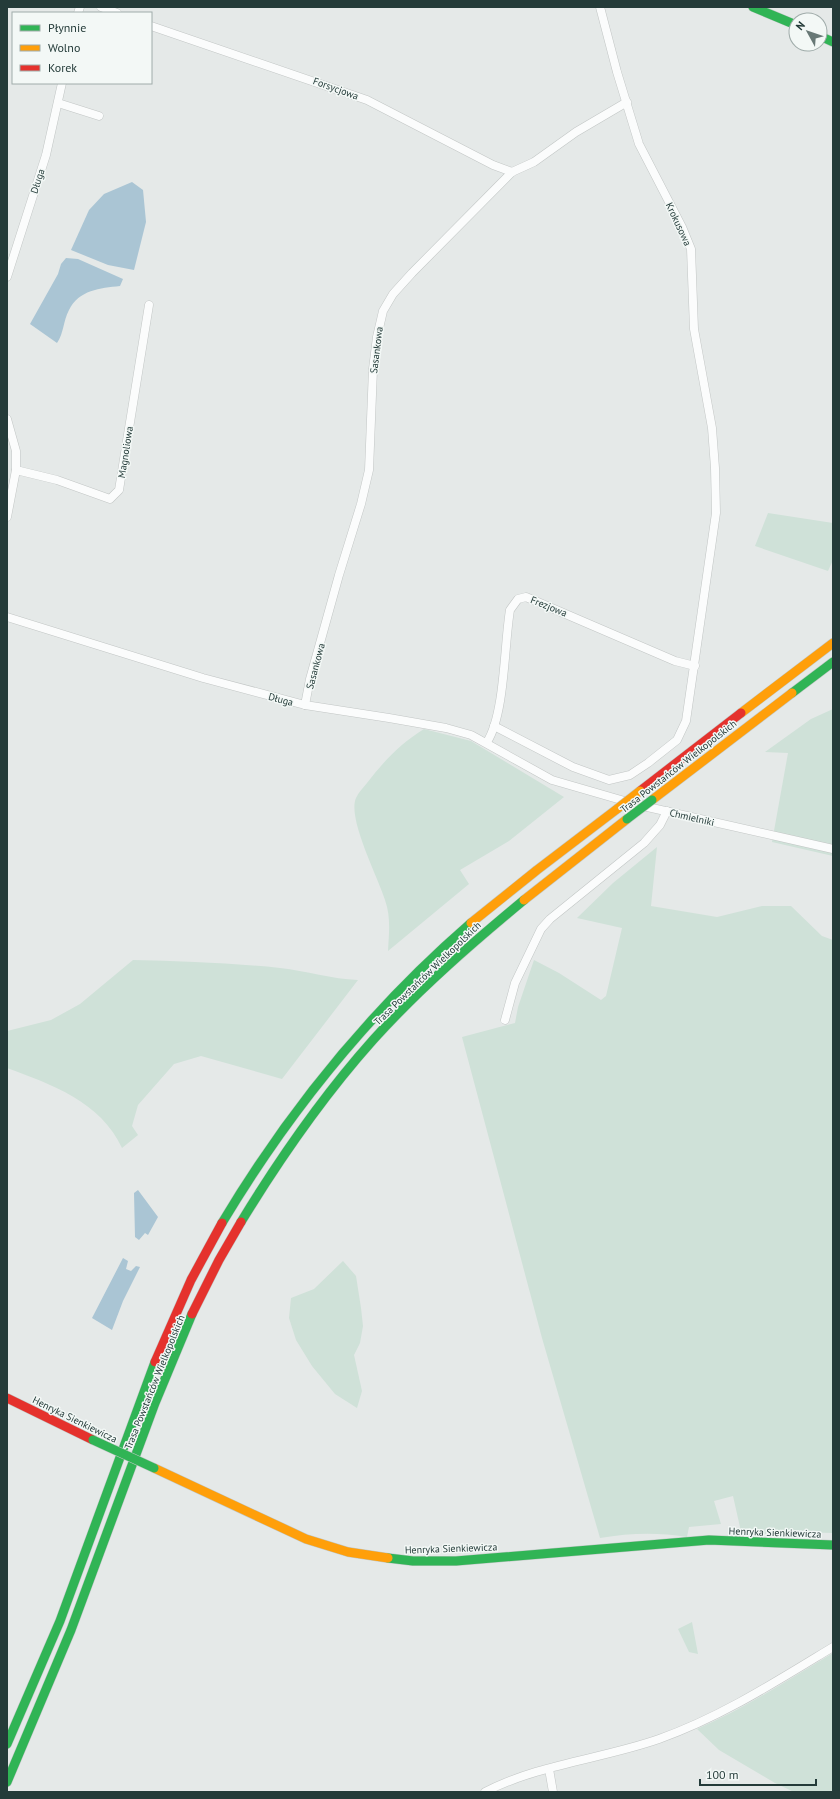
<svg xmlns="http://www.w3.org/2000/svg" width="840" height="1799" font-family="'PT Sans',sans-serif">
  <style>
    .green { fill: #cfe1d8 }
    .water { fill: #aac5d4 }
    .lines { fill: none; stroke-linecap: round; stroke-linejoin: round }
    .street-casing { stroke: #c2c6c5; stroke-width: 9 }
    .fast-casing { stroke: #c0c7c5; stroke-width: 10 }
    .slow-casing { stroke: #c0c7c5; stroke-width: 10 }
    .jam-casing { stroke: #c0c7c5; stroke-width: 10 }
    .street { stroke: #fbfcfc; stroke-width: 8 }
    .fast { stroke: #30b455; stroke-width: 9 }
    .slow { stroke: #ff9f0a; stroke-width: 9 }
    .jam { stroke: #e5322d; stroke-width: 9 }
    .fast-bridge-casing { stroke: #c0c7c5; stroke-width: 10; stroke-linecap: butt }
    .slow-bridge-casing { stroke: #c0c7c5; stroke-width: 10; stroke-linecap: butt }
    .fast-bridge { stroke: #30b455; stroke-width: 9 }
    .slow-bridge { stroke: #ff9f0a; stroke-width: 9 }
    .labels { text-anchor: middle; stroke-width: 3; stroke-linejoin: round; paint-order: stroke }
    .street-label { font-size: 10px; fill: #243b39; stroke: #f3f8f6 }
  </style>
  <rect width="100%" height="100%" fill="#e5e9e8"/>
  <!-- green -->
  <g class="green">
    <path d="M768,513L833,523V560L828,571L755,546Z"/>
    <path d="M833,709V856L772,842L788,753L765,752L811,719Z"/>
    <path d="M424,729L471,741L564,797L509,841L460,870L469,884L388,951C389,933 391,917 385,900C378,877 347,818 356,798C358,793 363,788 367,783C383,762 401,743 424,729Z"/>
    <path d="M657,847L651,906L717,917L762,906H791L822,936L833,940V1533L796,1532L742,1536L733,1496L714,1501L721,1524L689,1527L687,1537C657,1532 630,1533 600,1538L542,1338L462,1037L515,1023L518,1007L534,960L559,973L601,1000L606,996L622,928L577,918L613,883Z"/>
    <path d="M133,960C182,961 231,963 280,968C306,971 332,979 358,980L282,1079L201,1056L174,1064L138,1105L132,1126L138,1135L122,1148C101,1102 51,1084 7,1068V1031L51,1020L80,1004Z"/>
    <path d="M343,1261L356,1276L361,1308L363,1326L360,1343L354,1355L362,1391L357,1408L335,1394L312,1366L296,1340L289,1318L291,1298L314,1289Z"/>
    <path d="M692,1622L698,1654L689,1652L678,1629Z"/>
    <path d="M833,1653V1792H794L775,1783L719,1750L697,1729C745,1708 788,1680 833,1653Z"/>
  </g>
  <!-- water -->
  <g class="water">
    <path d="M132,182L143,190L146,222L134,270L108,265L71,250L89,210L104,194Z"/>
    <path d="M66,258L78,259L123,279L120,286C100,288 79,290 69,310C63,321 64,333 57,343L30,324L58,274L61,264Z"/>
    <path d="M138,1190L158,1217L148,1235L145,1233L139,1240L135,1237L134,1193Z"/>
    <path d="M123,1258L128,1261L126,1269L131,1271L136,1266L140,1267L123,1301L112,1330L92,1318Z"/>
  </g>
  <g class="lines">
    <defs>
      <g id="street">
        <path d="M101,7L117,13"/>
        <path d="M78,13L80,7"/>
        <path d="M151,26L367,100L493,165L512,172"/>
        <path d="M58,103L99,116"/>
        <path d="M7,277L46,155L62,83"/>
        <path d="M7,419L16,451V470L7,517"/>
        <path d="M16,470L57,480L110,499L119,490L149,305"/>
        <path d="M7,617L203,678L305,705L389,718L446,728L471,735L552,780L628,802"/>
        <path d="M305,705L310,679L339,575L361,504L369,470L373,369L377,337L383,311L393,294L412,273L512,172L534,162L576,132L627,102"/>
        <path d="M494,726L573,767L609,780L630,775L648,763L677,740L686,721L716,513L715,468L712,428L694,329L691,249L682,227L639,144L617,72L600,7"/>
        <path d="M487,742C505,714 504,646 510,610L518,599L526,597L675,661L695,666"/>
        <path d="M643,806L833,849"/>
        <path d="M505,1020L515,983L541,929L550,919L644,843L660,825L667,811"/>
        <path d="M549,1769L553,1792"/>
        <path d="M485,1792C539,1764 602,1759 659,1739C721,1717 777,1681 833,1647"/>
      </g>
      <g id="fast">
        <path d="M753,7L796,25"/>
        <path d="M820,36L833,42"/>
        <path d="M792,693L833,662"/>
        <path d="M241,1222C280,1158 323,1096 373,1040C419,989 471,944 524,900"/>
        <path d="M222,1223C289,1111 372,1009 471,923"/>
        <path d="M388,1558L413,1561H456L709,1540L833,1545"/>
        <path d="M7,1744L60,1621L155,1362"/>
        <path d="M7,1782L71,1630L155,1403L192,1314"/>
      </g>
      <g id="slow">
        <path d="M741,713L833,643"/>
        <path d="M652,800L792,693"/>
        <path d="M524,900L627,819"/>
        <path d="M471,923L537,870L617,809"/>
        <path d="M154,1468L306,1539L348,1552L388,1558"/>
      </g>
      <g id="jam">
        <path d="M640,791L741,713"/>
        <path d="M192,1314L219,1260L241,1222"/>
        <path d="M155,1362L191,1280L222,1223"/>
        <path d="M7,1398L93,1440"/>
      </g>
    </defs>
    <!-- street casing -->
    <use href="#street" class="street-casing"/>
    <!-- fast casing -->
    <use href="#fast" class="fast-casing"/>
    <!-- slow casing -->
    <use href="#slow" class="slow-casing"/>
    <!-- jam casing -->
    <use href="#jam" class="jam-casing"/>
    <!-- street -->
    <use href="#street" class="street"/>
    <!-- fast -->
    <use href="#fast" class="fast"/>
    <!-- slow -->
    <use href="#slow" class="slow"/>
    <!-- jam -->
    <use href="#jam" class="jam"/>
    <defs>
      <g id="fast-bridge">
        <path d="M627,819L652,800"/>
        <path d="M93,1440L154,1468"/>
      </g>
      <path id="slow-bridge" d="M617,809L640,791"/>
    </defs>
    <!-- fast-bridge casing -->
    <use href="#fast-bridge" class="fast-bridge-casing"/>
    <!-- slow-bridge casing -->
    <use href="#slow-bridge" class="slow-bridge-casing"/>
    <!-- fast-bridge -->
    <use href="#fast-bridge" class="fast-bridge"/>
    <!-- slow-bridge -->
    <use href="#slow-bridge" class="slow-bridge"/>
  </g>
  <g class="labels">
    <!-- street labels -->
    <g class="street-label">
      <text transform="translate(336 88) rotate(20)" y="4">Forsycjowa</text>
      <text transform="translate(37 181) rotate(-72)" y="4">Długa</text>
      <text transform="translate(679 224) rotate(65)" y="4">Krokusowa</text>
      <text transform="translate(376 350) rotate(-83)" y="4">Sasankowa</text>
      <text transform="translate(125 452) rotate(-81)" y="4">Magnoliowa</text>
      <text transform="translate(549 606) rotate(22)" y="4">Frezjowa</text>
      <text transform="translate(315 666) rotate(-75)" y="4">Sasankowa</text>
      <text transform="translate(281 699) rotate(15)" y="4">Długa</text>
      <text transform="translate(678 766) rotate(-38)" y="4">Trasa Powstańców Wielkopolskich</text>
      <text transform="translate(692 817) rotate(13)" y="4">Chmielniki</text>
      <text transform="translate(427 973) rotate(-44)" y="4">Trasa Powstańców Wielkopolskich</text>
      <text transform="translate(154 1382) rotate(-68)" y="4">Trasa Powstańców Wielkopolskich</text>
      <text transform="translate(75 1419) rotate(26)" y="4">Henryka Sienkiewicza</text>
      <text transform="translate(775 1532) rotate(2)" y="4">Henryka Sienkiewicza</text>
      <text transform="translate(451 1548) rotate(-2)" y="4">Henryka Sienkiewicza</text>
    </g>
  </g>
  <!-- border -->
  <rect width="840" height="1799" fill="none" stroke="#243b39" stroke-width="16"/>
  <!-- legend -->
  <rect x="12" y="12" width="140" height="72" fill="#f3f8f6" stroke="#a0acaa"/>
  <rect x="20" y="25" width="20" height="6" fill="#30b455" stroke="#a0acaa"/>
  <text x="48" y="32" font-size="12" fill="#243b39">Płynnie</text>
  <rect x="20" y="45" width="20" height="6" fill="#ff9f0a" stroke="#a0acaa"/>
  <text x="48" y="52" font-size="12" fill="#243b39">Wolno</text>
  <rect x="20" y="65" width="20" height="6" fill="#e5322d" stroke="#a0acaa"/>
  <text x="48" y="72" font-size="12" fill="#243b39">Korek</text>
  <!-- north arrow -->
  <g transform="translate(808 32) rotate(310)"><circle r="19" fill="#f3f8f6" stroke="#a0acaa"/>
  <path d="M0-3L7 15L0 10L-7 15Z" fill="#687876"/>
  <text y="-6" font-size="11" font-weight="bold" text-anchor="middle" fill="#243b39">N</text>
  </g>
  <!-- scale -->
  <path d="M700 1779v6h116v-6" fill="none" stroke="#243b39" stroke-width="2"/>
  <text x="706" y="1779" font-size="12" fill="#243b39" stroke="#f3f8f6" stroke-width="3" paint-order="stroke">100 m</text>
</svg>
